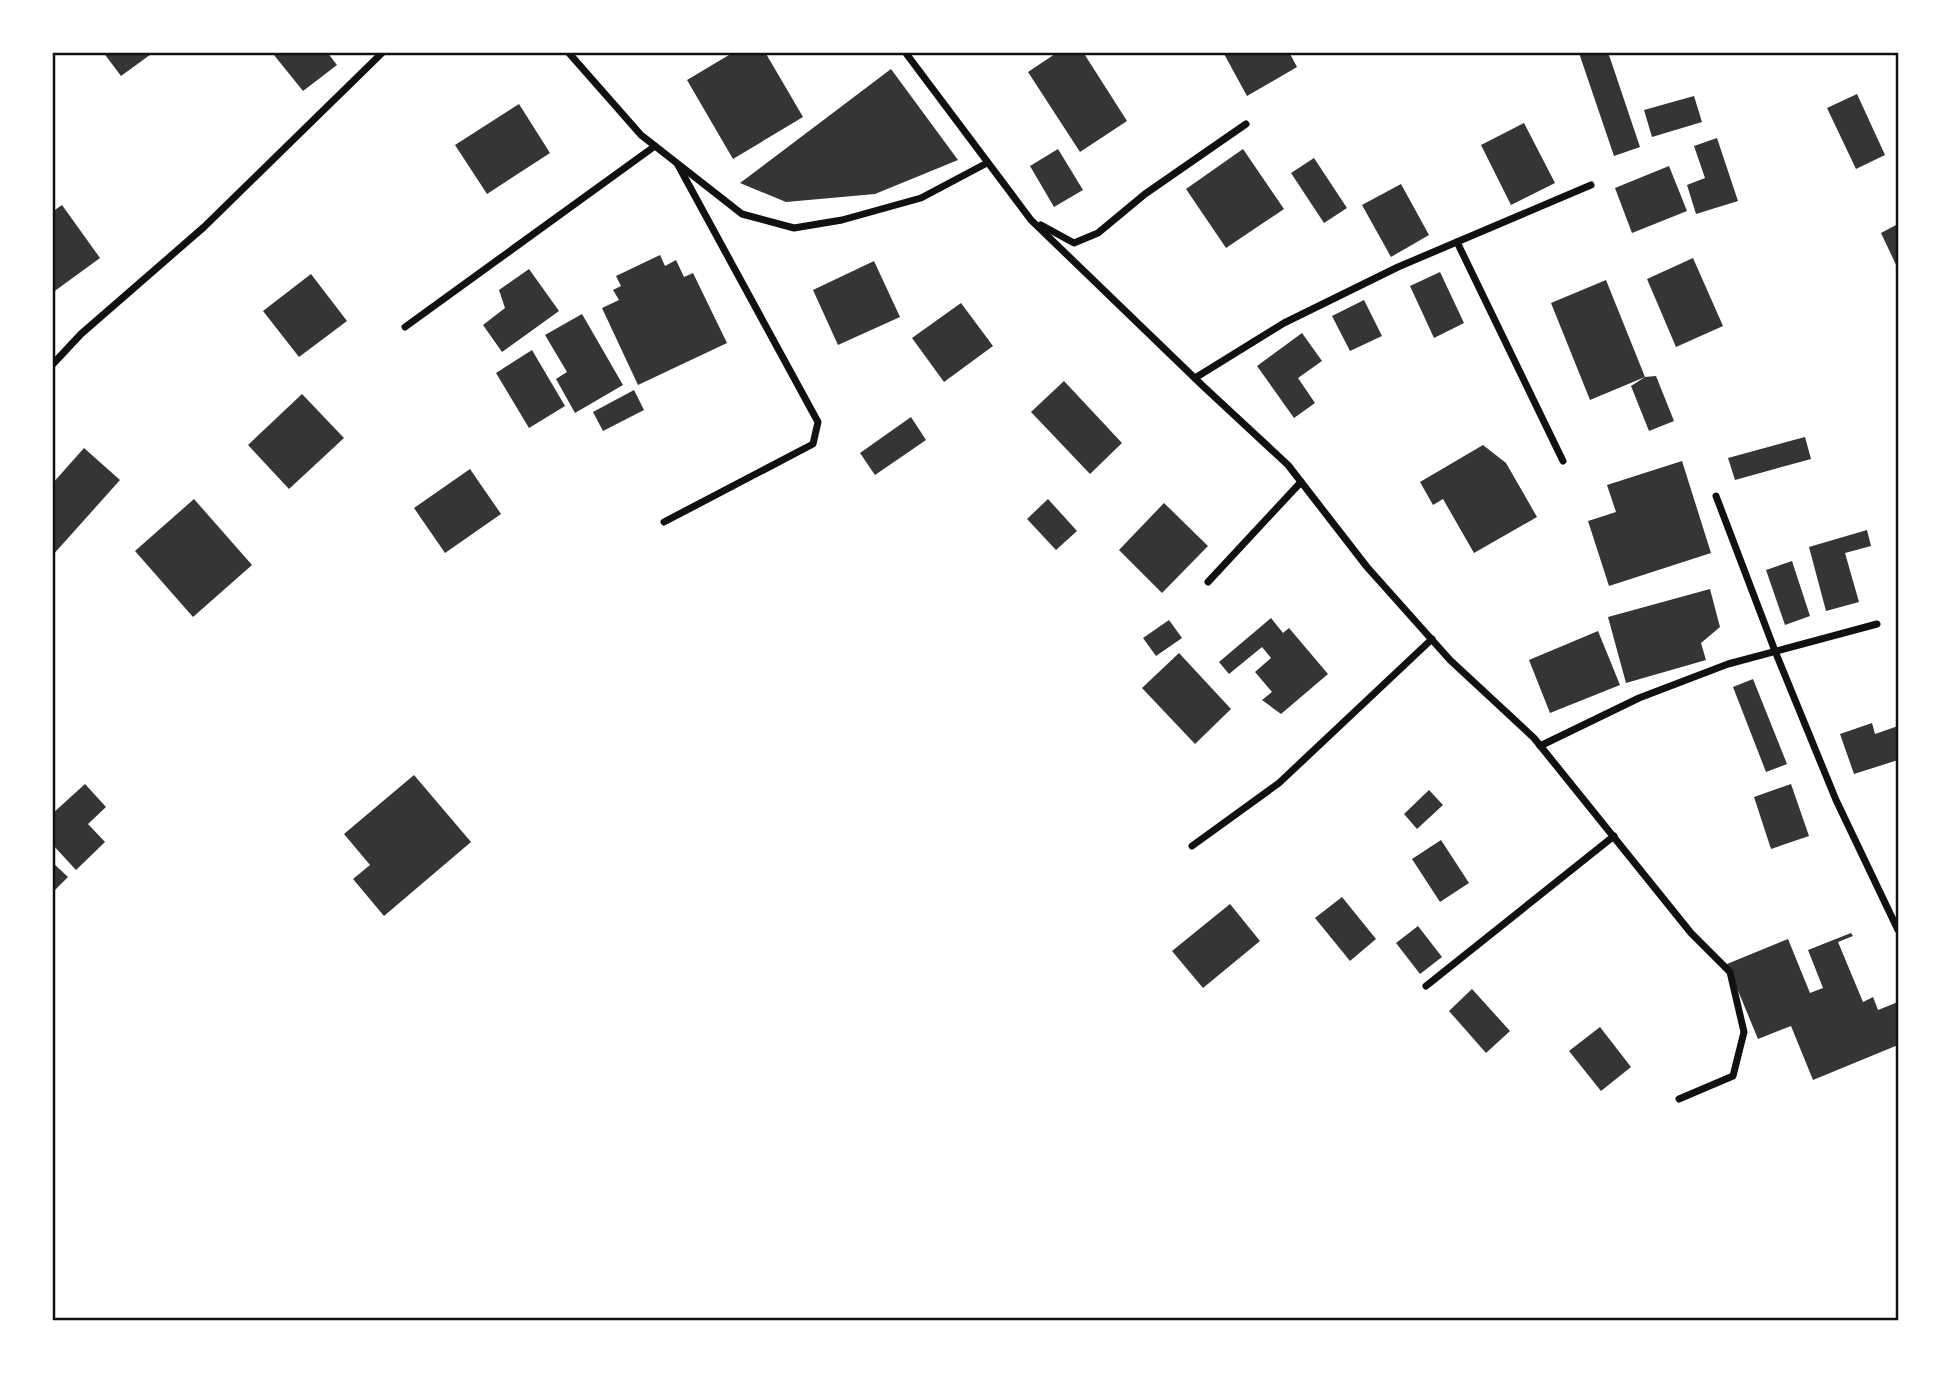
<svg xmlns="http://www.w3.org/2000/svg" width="1951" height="1373" font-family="Raleway,sans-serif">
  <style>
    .building { fill: #353535 }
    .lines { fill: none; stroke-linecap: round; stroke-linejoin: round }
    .minor { stroke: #111; stroke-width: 7 }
    .neatline { fill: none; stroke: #111; stroke-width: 2.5 }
  </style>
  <rect width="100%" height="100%" fill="#fff"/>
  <!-- building -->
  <g class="building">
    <path d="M103,52H154L121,76Z"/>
    <path d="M277,52H327L337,65L303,91L274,55Z"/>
    <path d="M734,52H765L803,117L733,159L687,80Z"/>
    <path d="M1058,52H1083L1127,121L1080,152L1028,72Z"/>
    <path d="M1223,52H1289L1297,67L1247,96Z"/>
    <path d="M1608,52L1640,147L1614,156L1579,53Z"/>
    <path d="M891,69L958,160L875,194L786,202L740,183Z"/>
    <path d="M1857,94L1885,155L1856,169L1827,108Z"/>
    <path d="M1694,96L1702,122L1652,137L1644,110Z"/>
    <path d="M519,104L550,153L487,194L455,145Z"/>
    <path d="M1524,123L1555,183L1511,205L1481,145Z"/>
    <path d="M1717,138L1738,201L1696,214L1687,185L1705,178L1694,146Z"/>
    <path d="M1058,149L1083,190L1054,207L1030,166Z"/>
    <path d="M1243,149L1284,209L1226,248L1186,189Z"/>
    <path d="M1314,158L1347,208L1324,223L1291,173Z"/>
    <path d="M1669,166L1687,211L1632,233L1615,188Z"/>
    <path d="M1401,184L1429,235L1391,257L1362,205Z"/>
    <path d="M62,205L100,258L52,293V212Z"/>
    <path d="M1898,224V269L1881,233Z"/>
    <path d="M660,255L665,266L676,260L684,277L693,273L727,343L638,385L602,308L619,300L613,290L621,286L616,276Z"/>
    <path d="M1693,258L1723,326L1676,347L1647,279Z"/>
    <path d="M874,261L900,317L838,345L813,290Z"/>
    <path d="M529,269L559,311L502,352L483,325L505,308L499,290Z"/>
    <path d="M1440,272L1464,323L1434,338L1410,286Z"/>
    <path d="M311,274L347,321L299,357L263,311Z"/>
    <path d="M1606,280L1645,377L1590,400L1551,303Z"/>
    <path d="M1364,300L1382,336L1350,351L1332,316Z"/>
    <path d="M961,303L993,346L944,382L912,338Z"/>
    <path d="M582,314L623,385L575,413L556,379L567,372L545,335Z"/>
    <path d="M1302,333L1322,361L1298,378L1315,403L1294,418L1257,366Z"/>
    <path d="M532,350L565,406L529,428L496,373Z"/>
    <path d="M1656,376L1674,421L1649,431L1631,386L1645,377Z"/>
    <path d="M1064,381L1122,443L1090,474L1031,412Z"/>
    <path d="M634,390L644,410L603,431L593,412Z"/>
    <path d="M302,394L344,438L289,489L248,445Z"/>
    <path d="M911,417L926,440L875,475L860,453Z"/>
    <path d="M1805,437L1811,459L1735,480L1728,458Z"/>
    <path d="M1483,445L1506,463L1537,517L1474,553L1443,499L1433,505L1420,482Z"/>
    <path d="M84,448L120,480L52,556V484Z"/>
    <path d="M1682,461L1711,553L1609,586L1588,521L1616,512L1607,485Z"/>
    <path d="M470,469L501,514L445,553L414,508Z"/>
    <path d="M194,499L252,565L193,617L135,551Z"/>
    <path d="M1048,499L1077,531L1056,550L1027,519Z"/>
    <path d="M1164,503L1208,546L1162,593L1119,550Z"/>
    <path d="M1867,530L1871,546L1845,553L1859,602L1826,611L1809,547Z"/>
    <path d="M1792,561L1810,616L1785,625L1766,570Z"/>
    <path d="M1710,589L1720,627L1701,643L1706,660L1626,683L1608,617Z"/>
    <path d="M1271,618L1283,633L1289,628L1328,674L1281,714L1262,700L1272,692L1255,672L1271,658L1262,647L1229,674L1219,662Z"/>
    <path d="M1169,620L1182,638L1156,656L1143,638Z"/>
    <path d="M1598,631L1620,685L1550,713L1529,660Z"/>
    <path d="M1179,653L1231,709L1195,744L1142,688Z"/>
    <path d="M1753,679L1787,764L1766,772L1733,687Z"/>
    <path d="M1872,723L1875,734L1898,726V760L1854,774L1840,734Z"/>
    <path d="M414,775L471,842L384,916L353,879L370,865L344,834Z"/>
    <path d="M85,784L106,807L88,824L105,842L76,870L52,844V814Z"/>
    <path d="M1791,784L1809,836L1771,849L1754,797Z"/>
    <path d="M1429,790L1443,805L1417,829L1404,814Z"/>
    <path d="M1441,840L1469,883L1440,902L1412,859Z"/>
    <path d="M52,862L68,877L52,893Z"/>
    <path d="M1342,897L1376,939L1350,961L1315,918Z"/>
    <path d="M1230,904L1260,941L1203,988L1172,951Z"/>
    <path d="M1418,926L1442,957L1420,974L1396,943Z"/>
    <path d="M1851,933L1853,936L1838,942L1863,1002L1873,997L1878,1010L1898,1002V1045L1813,1080L1791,1026L1758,1039L1727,964L1788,939L1810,993L1823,988L1808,950Z"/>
    <path d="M1472,989L1510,1031L1486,1053L1449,1011Z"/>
    <path d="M1600,1027L1631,1067L1601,1091L1569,1051Z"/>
  </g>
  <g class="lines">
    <!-- minor -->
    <g class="minor">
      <path d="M568,52L641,135L742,214L794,228L842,220L921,198L987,163"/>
      <path d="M905,52L1031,220L1204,387L1288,465L1367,567L1450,660L1534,738L1691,933L1730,972L1744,1032L1733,1076L1679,1099"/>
      <path d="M1041,225L1074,243L1098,233L1145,194L1246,124"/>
      <path d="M1457,242L1563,461"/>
      <path d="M405,327L655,146"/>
      <path d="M52,365L81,334L204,227L383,52"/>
      <path d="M1195,378L1284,323L1398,267L1591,185"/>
      <path d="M1716,496L1775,651L1836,800L1898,930"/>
      <path d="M664,522L813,444L818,422L678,165"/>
      <path d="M1208,582L1301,482"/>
      <path d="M1540,746L1639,698L1728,664L1877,624"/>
      <path d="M1192,846L1279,783L1432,639"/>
      <path d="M1426,986L1614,836"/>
    </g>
  </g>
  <!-- border -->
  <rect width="1951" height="1373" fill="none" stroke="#ffffff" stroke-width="108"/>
  <rect x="54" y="54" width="1843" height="1265" class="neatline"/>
</svg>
